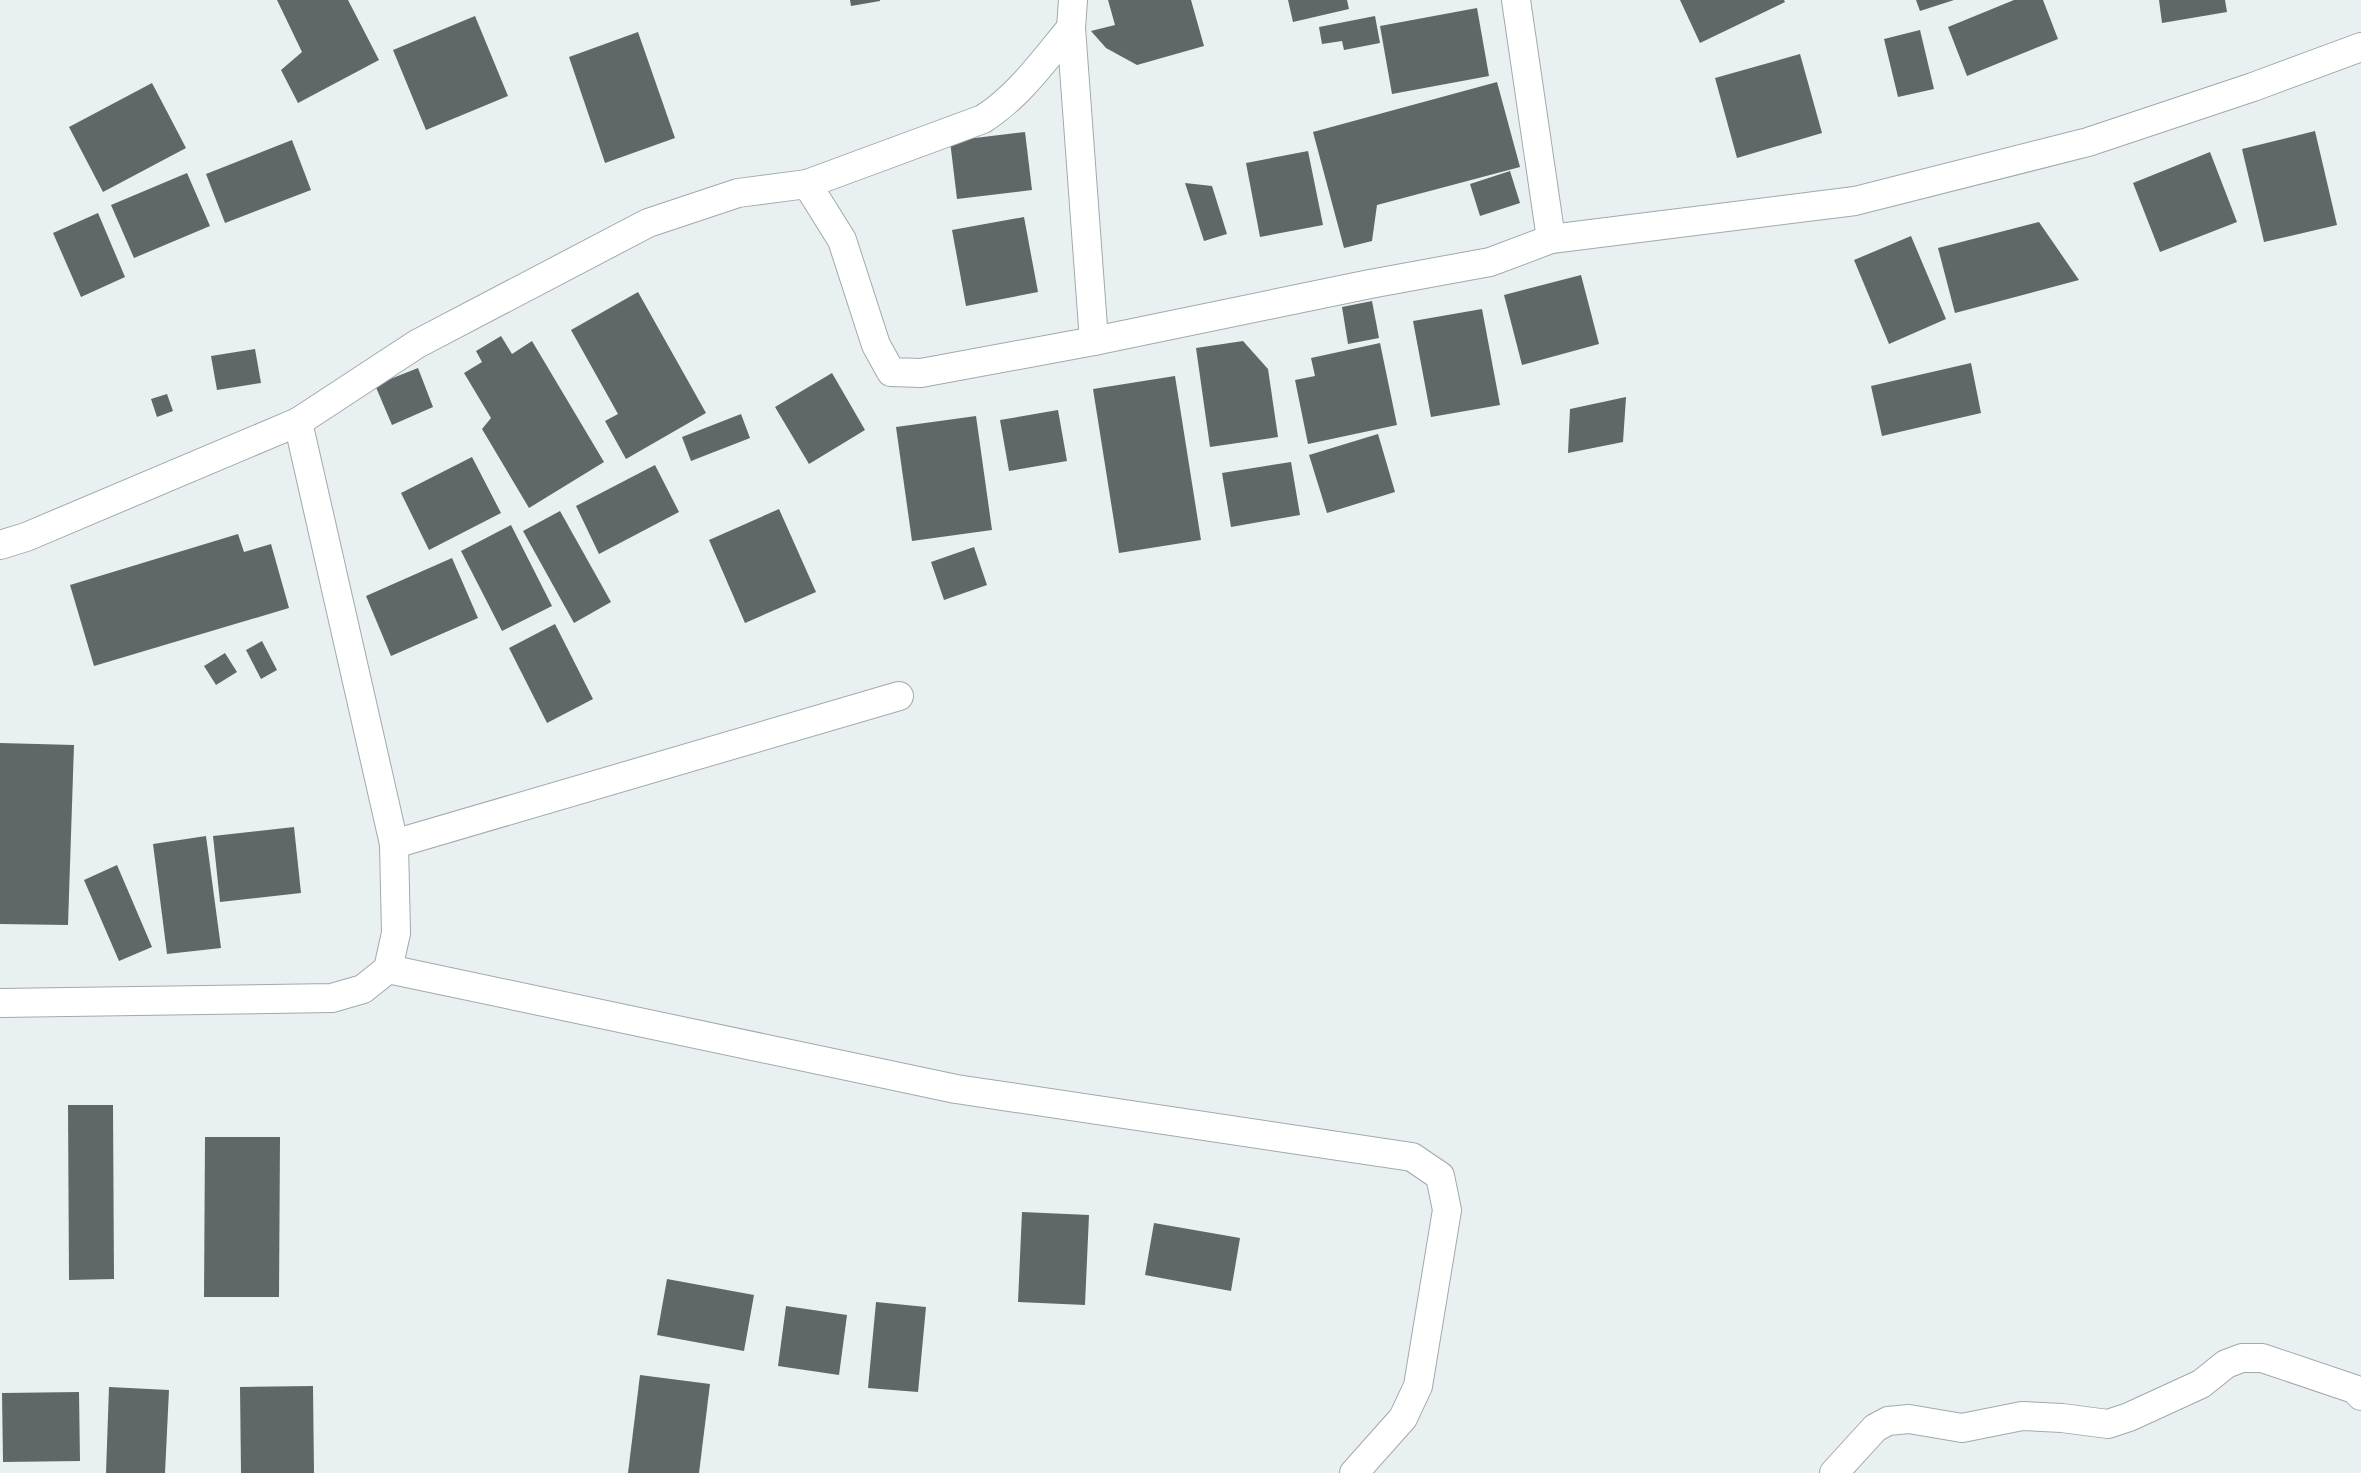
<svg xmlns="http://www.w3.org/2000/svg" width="2361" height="1473" font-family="'Sofia Sans Condensed',sans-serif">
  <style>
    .building { fill: #606769 }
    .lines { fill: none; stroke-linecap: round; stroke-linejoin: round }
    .minor-casing { stroke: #a2a9ab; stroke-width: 30 }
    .minor { stroke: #fff; stroke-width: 28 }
  </style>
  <rect width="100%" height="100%" fill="#e8f0f2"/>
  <!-- building -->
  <g class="building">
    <path d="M277,0H348L379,60L298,103L281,70L302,52Z"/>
    <path d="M850,0H880V1L851,6Z"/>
    <path d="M1108,0H1191L1204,46L1137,65L1106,48L1091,31L1115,25Z"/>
    <path d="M1288,0H1347L1349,9L1293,22Z"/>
    <path d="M1680,0H1784L1785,2L1700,43Z"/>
    <path d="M1916,0H1954L1920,11Z"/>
    <path d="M2014,0H2043L2058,39L1967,76L1948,27Z"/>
    <path d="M2159,0H2225L2227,12L2162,23Z"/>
    <path d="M1477,8L1489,76L1392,94L1380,26Z"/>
    <path d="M475,16L508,96L426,130L393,50Z"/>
    <path d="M1375,16L1380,43L1344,50L1342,41L1322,44L1319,27Z"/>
    <path d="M1920,30L1934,89L1898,97L1884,39Z"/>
    <path d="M638,32L675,138L605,163L569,57Z"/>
    <path d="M1800,54L1822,133L1737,158L1715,78Z"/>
    <path d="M1497,82L1520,167L1377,205L1372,241L1344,248L1313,132Z"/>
    <path d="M152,83L186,148L103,192L69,127Z"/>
    <path d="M2315,131L2337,225L2264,242L2242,149Z"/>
    <path d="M1025,132L1032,190L957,199L950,141Z"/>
    <path d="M292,140L311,190L225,223L206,174Z"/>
    <path d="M1308,151L1323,225L1260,237L1246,163Z"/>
    <path d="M2210,152L2237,222L2160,252L2133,183Z"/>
    <path d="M1510,171L1520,203L1480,216L1470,184Z"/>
    <path d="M187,173L210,226L134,258L111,205Z"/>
    <path d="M1185,183L1212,186L1227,234L1204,241Z"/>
    <path d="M98,213L125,277L81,297L53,233Z"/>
    <path d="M1024,217L1038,292L966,306L952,230Z"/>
    <path d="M2039,222L2079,280L1955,313L1938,248Z"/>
    <path d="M1911,236L1946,319L1889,344L1854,260Z"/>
    <path d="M1581,275L1599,344L1522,365L1504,295Z"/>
    <path d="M638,292L706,413L626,459L605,421L618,414L571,330Z"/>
    <path d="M1372,301L1379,338L1348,344L1342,307Z"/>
    <path d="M1482,309L1500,405L1431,417L1413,321Z"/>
    <path d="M501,336L512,354L532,341L604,462L529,508L482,429L491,418L464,373L482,362L476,351Z"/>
    <path d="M1243,341L1268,369L1278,437L1210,447L1196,348Z"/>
    <path d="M1380,343L1397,425L1308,444L1295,380L1315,376L1311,358Z"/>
    <path d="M255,349L261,383L217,390L211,356Z"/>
    <path d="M1971,363L1981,413L1882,436L1871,386Z"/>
    <path d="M418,368L433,407L392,425L375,385Z"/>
    <path d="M832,373L865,430L809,464L775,407Z"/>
    <path d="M1175,376L1201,540L1119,553L1093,389Z"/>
    <path d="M167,394L173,411L157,417L151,399Z"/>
    <path d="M1626,397L1623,442L1568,453L1570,409Z"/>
    <path d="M1058,410L1067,461L1009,471L1000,420Z"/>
    <path d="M741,414L750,438L691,461L682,437Z"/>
    <path d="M976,416L992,530L912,541L896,427Z"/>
    <path d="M1378,434L1395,492L1327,513L1309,455Z"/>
    <path d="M472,457L501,513L429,550L401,493Z"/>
    <path d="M1291,462L1300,515L1231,527L1222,473Z"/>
    <path d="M655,465L679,512L599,554L576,506Z"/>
    <path d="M779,509L816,592L745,623L709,540Z"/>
    <path d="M560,511L611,602L574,623L523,531Z"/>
    <path d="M511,525L552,606L502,631L461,551Z"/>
    <path d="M238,534L244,552L271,544L289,608L94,666L70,585Z"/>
    <path d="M974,547L987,585L944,600L931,562Z"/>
    <path d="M452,558L478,618L391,656L366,596Z"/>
    <path d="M555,624L593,699L547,723L509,648Z"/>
    <path d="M262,641L277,670L261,679L246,650Z"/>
    <path d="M225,653L237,672L216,685L204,666Z"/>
    <path d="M0,743L74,745L68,925L0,924Z"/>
    <path d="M294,827L301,893L220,902L213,836Z"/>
    <path d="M206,836L221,948L167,954L153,844Z"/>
    <path d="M117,865L152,947L119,961L84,880Z"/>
    <path d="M68,1105H113L114,1279L69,1280Z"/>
    <path d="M205,1137H280L279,1297H204Z"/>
    <path d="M1022,1212L1089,1215L1085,1305L1018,1302Z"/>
    <path d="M1154,1223L1240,1238L1231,1291L1145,1275Z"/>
    <path d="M667,1279L754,1295L744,1351L657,1335Z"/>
    <path d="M876,1302L926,1307L918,1392L868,1388Z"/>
    <path d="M786,1306L847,1315L839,1375L778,1366Z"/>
    <path d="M640,1375L710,1384L699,1473H628Z"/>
    <path d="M313,1386L314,1473H241L240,1387Z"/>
    <path d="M109,1387L169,1390L165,1473H106Z"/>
    <path d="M79,1392L80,1461L3,1462L2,1393Z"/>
  </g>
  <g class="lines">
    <defs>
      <g id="minor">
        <path d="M1073,0L1071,28L1094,341"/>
        <path d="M1516,0L1551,239"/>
        <path d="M807,184L842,240L876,345L891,372L921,373L1094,341L1370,284L1490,262L1551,239L1855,201L2088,142L2253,87L2361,47"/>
        <path d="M0,545L26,537L298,422L417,344L648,223L738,193L807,184L983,119C1019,96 1044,60 1071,28"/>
        <path d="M394,844L899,696"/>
        <path d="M388,969L956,1089L1412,1157L1440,1176L1447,1210L1418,1386L1403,1418L1354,1473"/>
        <path d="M0,1003L332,998L363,989L388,969L396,933L394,844L298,422"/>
        <path d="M1834,1473L1875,1428L1888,1421L1909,1419L1962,1428L2022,1416L2062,1418L2108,1424L2129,1417L2201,1384L2226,1364L2242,1358H2262L2354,1389L2361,1396"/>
      </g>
    </defs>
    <!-- minor casing -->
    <use href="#minor" class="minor-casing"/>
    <!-- minor -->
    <use href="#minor" class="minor"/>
  </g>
</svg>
